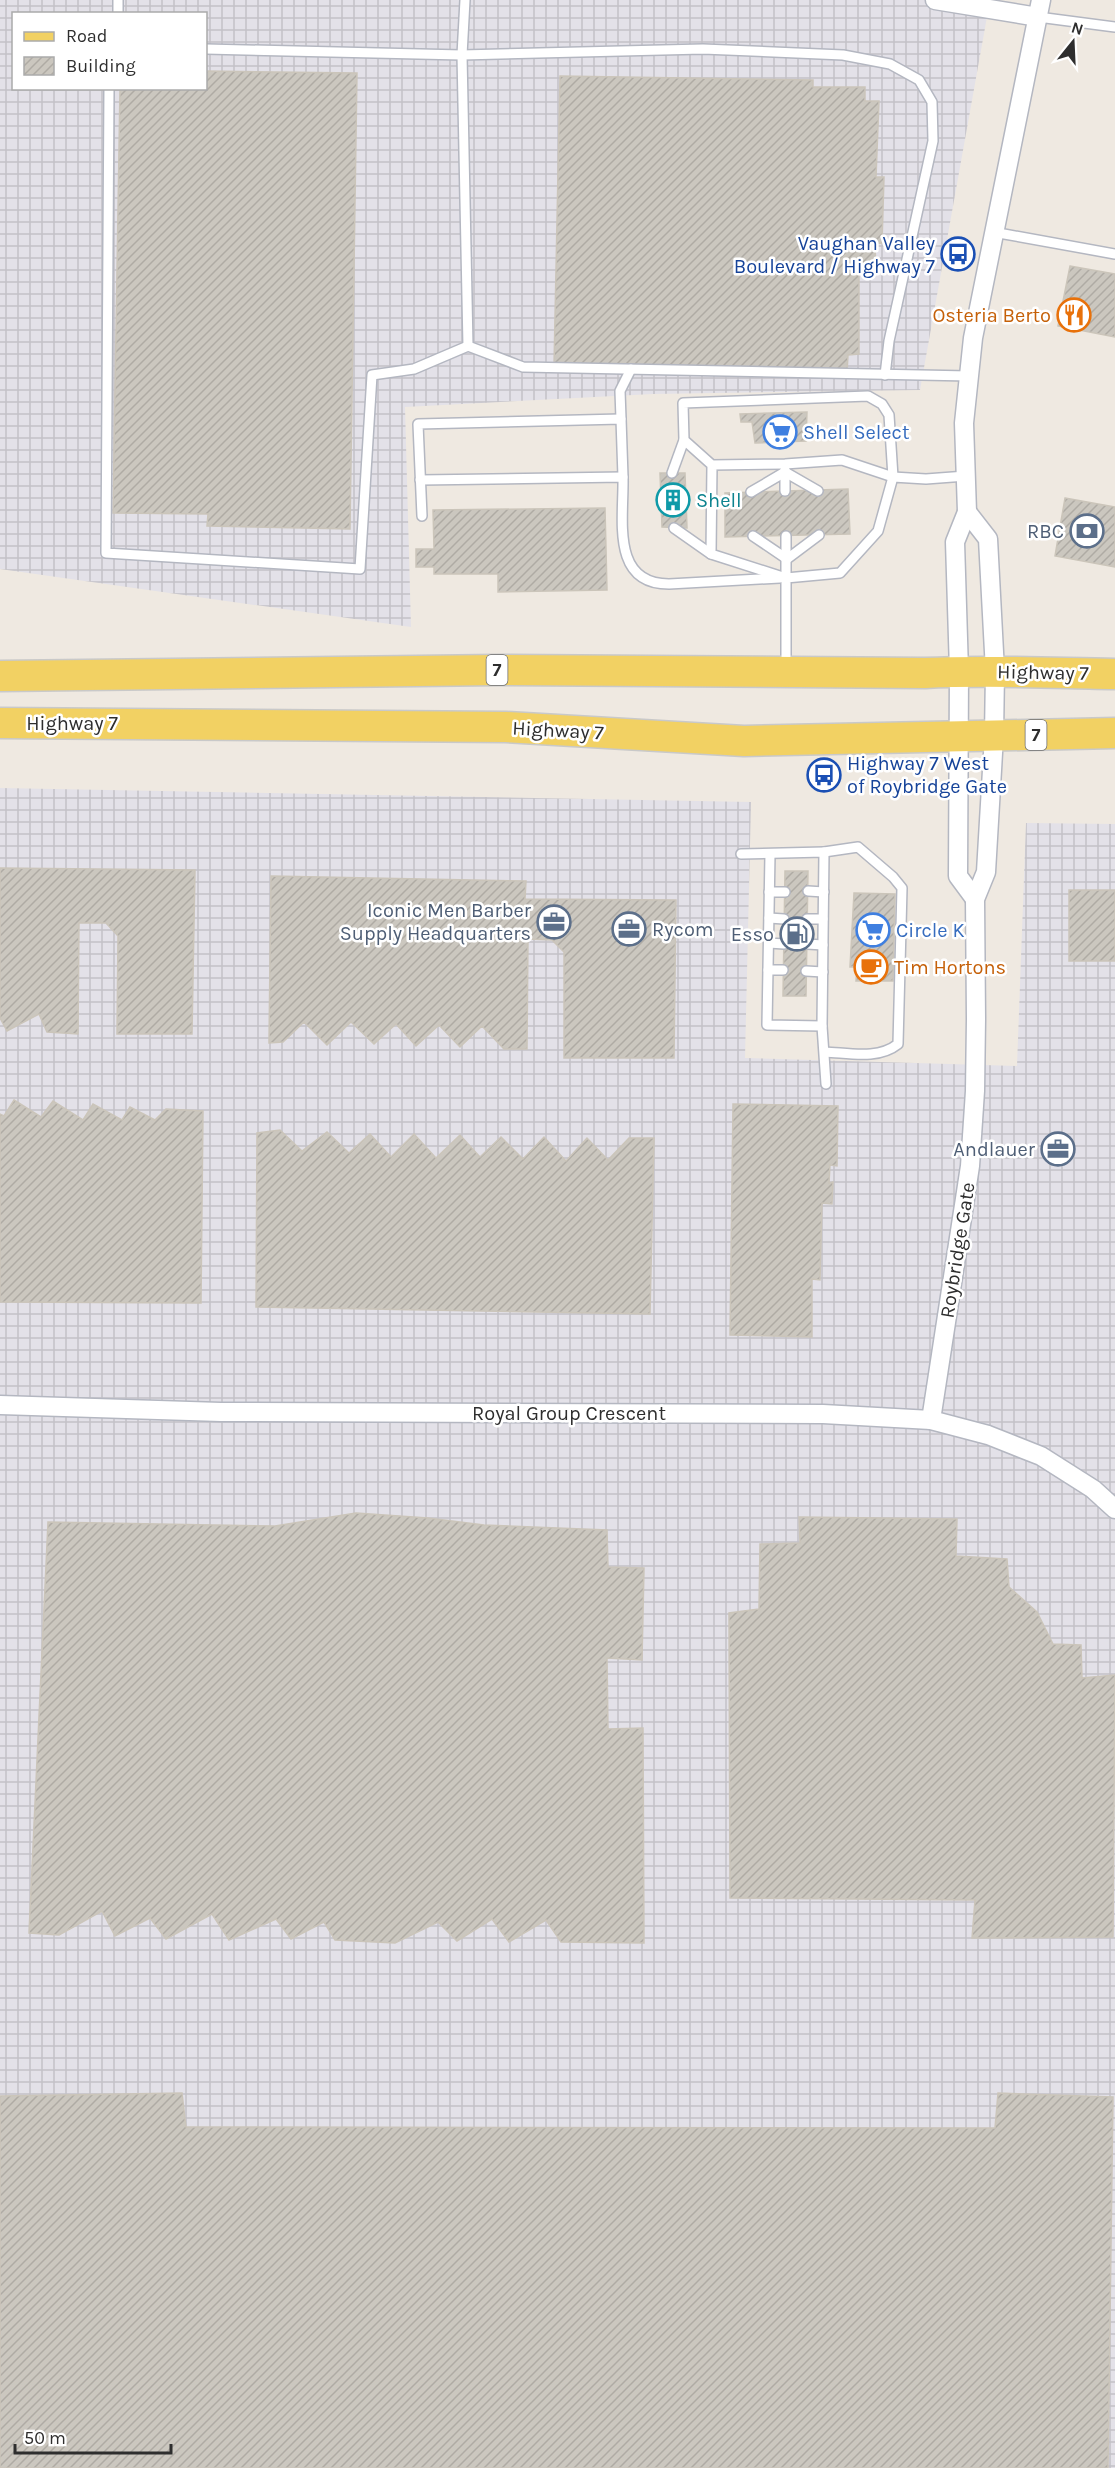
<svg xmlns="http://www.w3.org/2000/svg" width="1115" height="2468" font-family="Karla,sans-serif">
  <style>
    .industrial { fill: url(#industrial-grid); fill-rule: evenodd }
    .building { fill: url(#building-hatch); stroke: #cbc5ba; stroke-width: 1.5 }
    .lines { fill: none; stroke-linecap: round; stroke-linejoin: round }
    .service-casing { stroke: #b4b7c1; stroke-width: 12 }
    .minor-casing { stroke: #b4b7c1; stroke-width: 21 }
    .primary-casing { stroke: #c9c9c9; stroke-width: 33 }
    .service { stroke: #fff; stroke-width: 9 }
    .minor { stroke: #fff; stroke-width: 18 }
    .primary { stroke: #f2d163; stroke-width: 30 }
    .labels { text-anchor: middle; stroke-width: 5; stroke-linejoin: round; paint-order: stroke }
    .shield { fill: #fff; stroke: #6d6d6d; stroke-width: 1.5 }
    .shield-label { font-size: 18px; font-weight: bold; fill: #2e2e2e }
    .transit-label { font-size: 20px; fill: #164399; stroke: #fff; text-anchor: end }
    .food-label { font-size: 20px; fill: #c56008; stroke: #fff; text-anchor: end }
    .shop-label { font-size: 20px; fill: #366cbe; stroke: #fff; text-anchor: start }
    .culture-label { font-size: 20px; fill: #0d838f; stroke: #fff; text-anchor: start }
    .service-label { font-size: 20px; fill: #4e5e75; stroke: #fff; text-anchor: end }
    .street-label { font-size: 20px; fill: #2e2e2e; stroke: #fff }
  </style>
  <defs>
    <pattern id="industrial-grid" width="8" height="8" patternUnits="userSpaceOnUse" patternTransform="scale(1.5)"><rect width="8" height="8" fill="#e3e1e8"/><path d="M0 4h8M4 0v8" fill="none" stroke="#c3c1c7"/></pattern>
    <pattern id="building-hatch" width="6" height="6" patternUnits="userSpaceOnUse" patternTransform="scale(1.5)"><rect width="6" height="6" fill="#cbc7bf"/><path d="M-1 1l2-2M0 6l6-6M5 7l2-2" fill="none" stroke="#afaba4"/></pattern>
  </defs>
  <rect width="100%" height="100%" fill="#efe9e1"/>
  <!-- industrial -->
  <g class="industrial">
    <path d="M0,0H990L920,390L653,394L405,407L411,627L0,569ZM14,14H206V88H14Z"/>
    <path d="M0,788L751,802L745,1058L1017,1066L1026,823L1115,824V2468H0Z"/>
  </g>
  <!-- building -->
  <g class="building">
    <path d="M206,71L357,73L350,529L207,526L208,514L113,513L120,88H206Z"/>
    <path d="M560,76L813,80V87H865V101H879L876,177H884L882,243L875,244L876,274H859V354L848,355L847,372L554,366Z"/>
    <path d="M1070,266L1115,274V337L1058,326Z"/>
    <path d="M807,412L806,441L755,443L752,422H741L740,414Z"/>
    <path d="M660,473H685L687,528L662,527Z"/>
    <path d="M848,489L850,534L725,537V493Z"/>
    <path d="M1065,498L1115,507V567L1055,556Z"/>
    <path d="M605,508L607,590L498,592V574H434V567H416V549H434L433,510Z"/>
    <path d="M0,868L195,870L192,1034H117L118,936L106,923H79L78,1034L47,1032L39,1014L7,1031L0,1018Z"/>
    <path d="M785,871H808L806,996H783Z"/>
    <path d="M271,876L526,881L525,899L676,900L674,1058H564V952L552,940L528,939L527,1049H504L482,1026L460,1047L439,1025L416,1046L396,1024L374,1044L351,1022L327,1045L304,1022L283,1042L269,1043Z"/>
    <rect x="1069" y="890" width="46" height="71"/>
    <path d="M854,893L895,894L893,981H856L857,967H850Z"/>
    <path d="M14,1100L41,1117L53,1101L83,1120L93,1104L122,1120L130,1107L155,1120L166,1109L203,1111L201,1303L0,1302V1114L4,1116Z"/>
    <path d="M733,1104L838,1106L837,1166L830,1165L829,1183L833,1182L832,1204L822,1203L820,1280L812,1279V1337L730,1335Z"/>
    <path d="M280,1130L302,1151L327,1132L349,1153L370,1134L391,1157L414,1134L436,1158L460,1135L480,1157L501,1137L523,1159L544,1137L566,1161L587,1138L608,1160L629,1138H654L650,1314L256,1307L257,1133Z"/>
    <path d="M356,1513L428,1518L484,1525L607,1530L608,1567L644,1568L642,1660L607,1658L608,1729L643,1728L644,1943L561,1942L546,1920L509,1942L492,1919L457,1941L438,1922L395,1943L335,1940L324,1922L291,1939L276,1919L229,1940L212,1914L166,1939L150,1918L115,1936L102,1911L59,1935L29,1933L48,1522L275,1526Z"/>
    <path d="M799,1517L957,1519L956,1556L1007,1559L1009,1587L1037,1612L1053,1644L1081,1645L1082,1678L1115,1675L1113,1937L972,1938L975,1900L730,1898L729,1613L759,1609L760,1544L800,1543Z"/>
    <path d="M182,2093L186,2127L995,2128L998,2093L1113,2097L1108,2468H0V2096Z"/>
  </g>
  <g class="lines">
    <defs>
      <g id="service">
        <path d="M118,0V14"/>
        <path d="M465,0L462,55L468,346"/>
        <path d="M1038,17L1115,27"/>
        <path d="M206,49L462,55L703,49L843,55L890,64L919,80L932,102L933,141L889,341L885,375"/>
        <path d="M109,88L106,553L360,569L372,375L414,369L468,346L523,367L969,376"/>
        <path d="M993,232L1115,254"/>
        <path d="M621,419L620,391L631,369"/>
        <path d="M712,465L684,440L683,403L868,396L882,404L889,415L893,477L842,460L785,464L712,465L711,554L786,578"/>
        <path d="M785,470V491"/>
        <path d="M672,473L684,440"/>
        <path d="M420,480L623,477C624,518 610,584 669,584L780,578"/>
        <path d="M751,492L785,472L818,491"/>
        <path d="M422,516L418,424L621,419L623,477"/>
        <path d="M674,528L711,554"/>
        <path d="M753,536L787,559L819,535"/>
        <path d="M786,578V536"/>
        <path d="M786,669V578L840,573L878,531L893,477L926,479L966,476"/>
        <path d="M824,852L858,847L893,877L902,888L898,1044C878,1060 849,1053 825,1052"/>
        <path d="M741,854L824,852L822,1026L826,1084"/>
        <path d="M770,854L767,1025L822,1026"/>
        <path d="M808,891L824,892"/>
        <path d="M769,892H785"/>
        <path d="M769,918L784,919"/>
        <path d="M807,919H823"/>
        <path d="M769,943L784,944"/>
        <path d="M807,944L823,945"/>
        <path d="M768,970H783"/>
        <path d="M806,971L823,972"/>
      </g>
      <g id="minor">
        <path d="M935,0L1038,17"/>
        <path d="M975,899L958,876L959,671L955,542L967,512L964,423L973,338L1041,0"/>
        <path d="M0,1405L221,1412L823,1414L931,1420L988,1435L1041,1456L1093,1489L1115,1509"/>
        <path d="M931,1420L970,1166L975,1091L976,1019L975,899L986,872L994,736L995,671L988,539L967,512"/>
      </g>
      <g id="primary">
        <path d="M0,676L498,670L925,673C989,670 1052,673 1115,674"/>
        <path d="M0,723L506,727L744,741L1115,733"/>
      </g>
    </defs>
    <!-- service casing -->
    <use href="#service" class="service-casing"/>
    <!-- minor casing -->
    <use href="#minor" class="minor-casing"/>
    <!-- primary casing -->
    <use href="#primary" class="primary-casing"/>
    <!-- service -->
    <use href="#service" class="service"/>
    <!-- minor -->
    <use href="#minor" class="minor"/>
    <!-- primary -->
    <use href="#primary" class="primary"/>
  </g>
  <!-- icons -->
  <defs>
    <symbol id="bus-ring" viewBox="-11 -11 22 22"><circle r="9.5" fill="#fff" stroke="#1a4fb4" stroke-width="1.5"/><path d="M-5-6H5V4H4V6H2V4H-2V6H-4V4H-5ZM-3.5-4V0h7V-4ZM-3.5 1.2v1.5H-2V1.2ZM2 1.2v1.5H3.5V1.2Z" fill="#1a4fb4"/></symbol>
    <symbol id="restaurant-ring" viewBox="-11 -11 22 22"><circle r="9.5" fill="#fff" stroke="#e8710a" stroke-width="1.5"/><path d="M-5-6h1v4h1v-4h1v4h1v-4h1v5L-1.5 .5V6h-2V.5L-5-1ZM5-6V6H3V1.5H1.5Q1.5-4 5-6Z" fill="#e8710a"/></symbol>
    <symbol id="supermarket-ring" viewBox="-11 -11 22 22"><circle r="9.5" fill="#fff" stroke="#3f7fe0" stroke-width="1.5"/><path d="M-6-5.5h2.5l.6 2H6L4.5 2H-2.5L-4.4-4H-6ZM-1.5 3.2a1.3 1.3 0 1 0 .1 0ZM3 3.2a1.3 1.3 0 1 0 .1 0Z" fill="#3f7fe0"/></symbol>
    <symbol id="building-ring" viewBox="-11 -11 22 22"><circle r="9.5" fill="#fff" stroke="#0f9aa8" stroke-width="1.5"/><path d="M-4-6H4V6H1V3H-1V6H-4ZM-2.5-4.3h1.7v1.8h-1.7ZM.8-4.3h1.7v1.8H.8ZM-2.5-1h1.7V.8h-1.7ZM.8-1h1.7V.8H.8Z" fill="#0f9aa8"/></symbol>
    <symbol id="bank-ring" viewBox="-11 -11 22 22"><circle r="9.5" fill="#fff" stroke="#5c6f8a" stroke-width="1.5"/><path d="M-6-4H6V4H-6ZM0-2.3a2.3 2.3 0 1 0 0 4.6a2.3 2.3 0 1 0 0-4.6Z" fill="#5c6f8a"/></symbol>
    <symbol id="office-ring" viewBox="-11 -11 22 22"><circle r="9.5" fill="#fff" stroke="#5c6f8a" stroke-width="1.5"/><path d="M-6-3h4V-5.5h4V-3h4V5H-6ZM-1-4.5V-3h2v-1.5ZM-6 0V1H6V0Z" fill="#5c6f8a"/></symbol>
    <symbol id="fuel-ring" viewBox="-11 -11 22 22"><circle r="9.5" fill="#fff" stroke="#5c6f8a" stroke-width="1.5"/><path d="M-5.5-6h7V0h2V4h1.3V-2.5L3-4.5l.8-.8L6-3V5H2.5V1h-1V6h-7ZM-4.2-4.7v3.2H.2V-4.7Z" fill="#5c6f8a"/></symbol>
    <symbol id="cafe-ring" viewBox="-11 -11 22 22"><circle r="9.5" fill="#fff" stroke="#e8710a" stroke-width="1.5"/><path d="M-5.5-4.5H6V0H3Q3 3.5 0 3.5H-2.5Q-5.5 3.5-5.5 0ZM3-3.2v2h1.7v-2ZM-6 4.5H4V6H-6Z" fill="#e8710a"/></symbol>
  </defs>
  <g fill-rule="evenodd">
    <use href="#bus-ring" x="939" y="235" width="38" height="38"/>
    <use href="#restaurant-ring" x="1055" y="296" width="38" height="38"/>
    <use href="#supermarket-ring" x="761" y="413" width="38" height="38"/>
    <use href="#building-ring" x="654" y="481" width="38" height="38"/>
    <use href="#bank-ring" x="1068" y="512" width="38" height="38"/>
    <use href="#bus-ring" x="805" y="756" width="38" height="38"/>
    <use href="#office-ring" x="535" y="903" width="38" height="38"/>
    <use href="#office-ring" x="610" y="910" width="38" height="38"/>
    <use href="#supermarket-ring" x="854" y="911" width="38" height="38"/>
    <use href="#fuel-ring" x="778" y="915" width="38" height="38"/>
    <use href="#cafe-ring" x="852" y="948" width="38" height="38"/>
    <use href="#office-ring" x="1039" y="1130" width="38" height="38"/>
  </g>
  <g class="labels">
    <!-- shield labels -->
    <g class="shield">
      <rect x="486.5" y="655" width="21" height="30" rx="4.5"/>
      <rect x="1025.5" y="720" width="21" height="30" rx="4.5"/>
    </g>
    <g class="shield-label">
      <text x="497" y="676">7</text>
      <text x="1036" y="741">7</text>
    </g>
    <!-- transit labels -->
    <g class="transit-label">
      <text x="935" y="250">Vaughan Valley<tspan x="935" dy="23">Boulevard / Highway 7</tspan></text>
      <text x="847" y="770" text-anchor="start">Highway 7 West<tspan x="847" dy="23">of Roybridge Gate</tspan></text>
    </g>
    <!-- food labels -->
    <g class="food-label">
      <text x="1051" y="322">Osteria Berto</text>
      <text x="894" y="974" text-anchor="start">Tim Hortons</text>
    </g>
    <!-- shop labels -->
    <g class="shop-label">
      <text x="803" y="439">Shell Select</text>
      <text x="896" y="937">Circle K</text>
    </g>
    <!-- culture labels -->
    <g class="culture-label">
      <text x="696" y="507">Shell</text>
    </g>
    <!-- service labels -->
    <g class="service-label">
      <text x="1064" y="538">RBC</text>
      <text x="531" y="917">Iconic Men Barber<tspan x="531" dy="23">Supply Headquarters</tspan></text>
      <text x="652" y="936" text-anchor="start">Rycom</text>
      <text x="774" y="941">Esso</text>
      <text x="1035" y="1156">Andlauer</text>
    </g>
    <!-- street labels -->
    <g class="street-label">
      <text transform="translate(1043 672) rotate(1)" y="7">Highway 7</text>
      <text x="72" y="730">Highway 7</text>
      <text transform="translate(558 730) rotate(3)" y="7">Highway 7</text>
      <text transform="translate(957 1250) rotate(-81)" y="7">Roybridge Gate</text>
      <text x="569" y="1420">Royal Group Crescent</text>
    </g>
  </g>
  <!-- legend -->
  <rect x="12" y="12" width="195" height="78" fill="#ffffff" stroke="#ababab" stroke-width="1.5"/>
  <rect x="24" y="32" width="30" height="9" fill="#f2d163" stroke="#ababab" stroke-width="1.5"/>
  <text x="66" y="42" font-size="18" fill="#2e2e2e">Road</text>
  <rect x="24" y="57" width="30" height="18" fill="url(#building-hatch)" stroke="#ababab" stroke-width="1.5"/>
  <text x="66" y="72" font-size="18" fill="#2e2e2e">Building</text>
  <!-- north arrow -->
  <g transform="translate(1073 42) rotate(18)" stroke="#ffffff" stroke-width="4.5" paint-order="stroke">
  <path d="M0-4.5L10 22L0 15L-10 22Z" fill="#2e2e2e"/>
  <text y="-9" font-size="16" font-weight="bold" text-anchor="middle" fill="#2e2e2e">N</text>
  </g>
  <!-- scale -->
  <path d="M15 2444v9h156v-9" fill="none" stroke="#2e2e2e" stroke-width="3"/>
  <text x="24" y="2444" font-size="18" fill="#2e2e2e" stroke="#ffffff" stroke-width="4.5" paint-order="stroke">50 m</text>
</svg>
